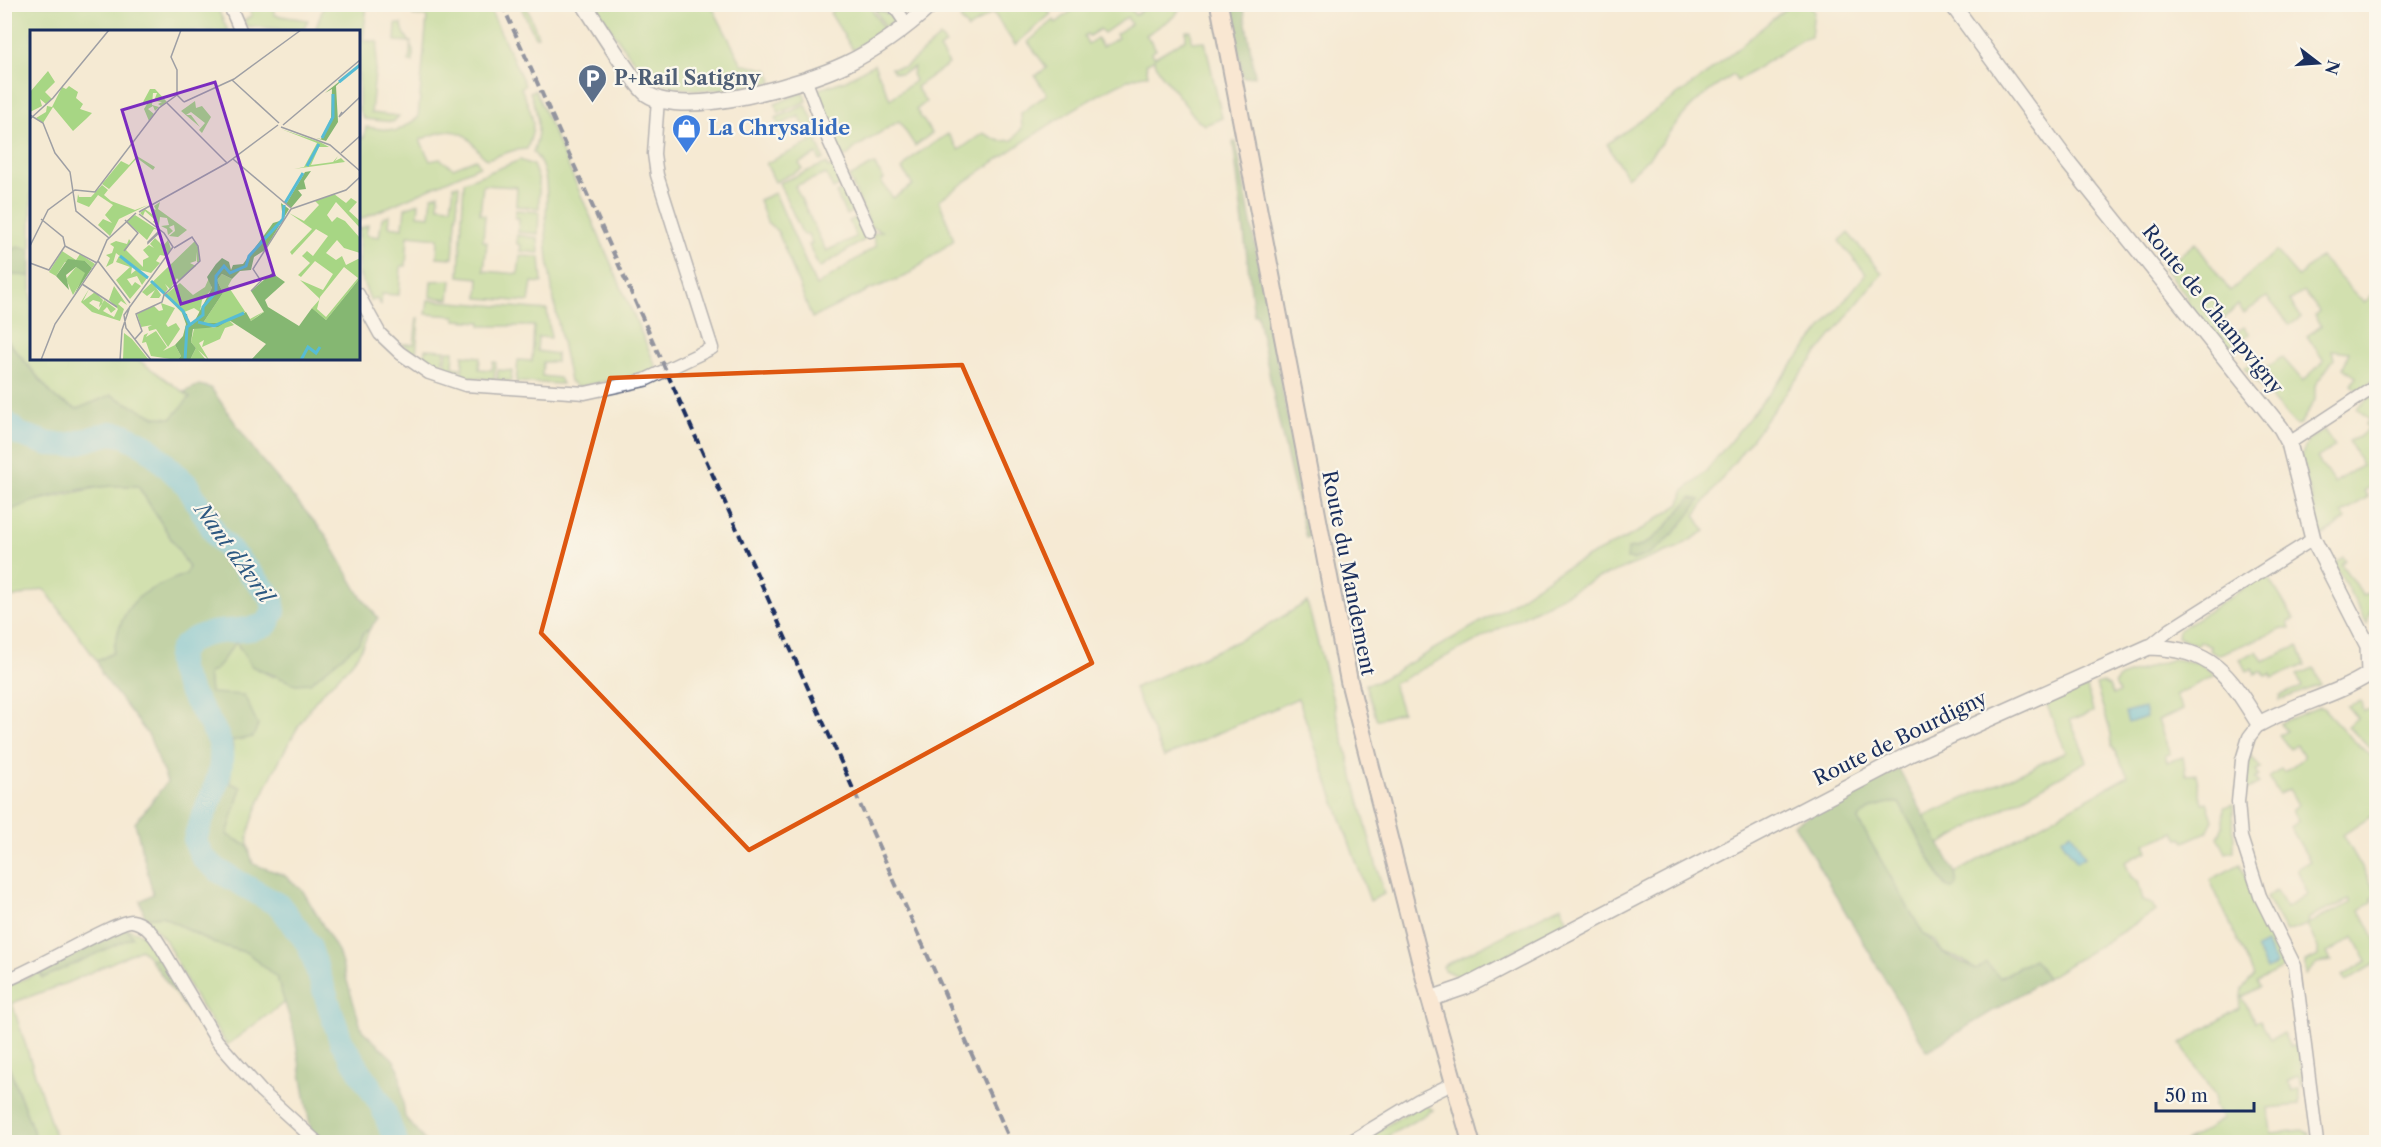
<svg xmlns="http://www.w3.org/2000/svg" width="2381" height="1147" font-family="'Libre Caslon Text',serif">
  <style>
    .green { fill: #a7d684; stroke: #618271; stroke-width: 1.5; fill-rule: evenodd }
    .forest { fill: #85b772; stroke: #507368; stroke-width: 1.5 }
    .water { fill: #57bcd5; stroke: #39769a; stroke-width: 1.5 }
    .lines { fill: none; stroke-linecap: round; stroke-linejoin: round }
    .river { stroke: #57bcd5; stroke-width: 24 }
    .minor-casing { stroke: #677087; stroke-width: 15 }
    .tertiary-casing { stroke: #677087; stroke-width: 18 }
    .secondary-casing { stroke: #677087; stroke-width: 20 }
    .minor { stroke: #fff; stroke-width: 12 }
    .tertiary { stroke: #fff; stroke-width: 15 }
    .secondary { stroke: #fde4d1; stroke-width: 16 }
    .rail { stroke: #1b2f5e; stroke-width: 4; stroke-dasharray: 9 4.5; stroke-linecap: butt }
    .marked { fill: none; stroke: #de5710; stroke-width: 4.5; stroke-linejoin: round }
    .labels { text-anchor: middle; stroke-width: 4.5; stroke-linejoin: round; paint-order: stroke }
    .service-label { font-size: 20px; font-weight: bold; fill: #4e5e75; stroke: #fbf7ec; text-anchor: start }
    .shop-label { font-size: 20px; font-weight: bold; fill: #366cbe; stroke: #fbf7ec; text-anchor: start }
    .street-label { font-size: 20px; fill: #1b2f5e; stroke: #fbf7ec }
    .water-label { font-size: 21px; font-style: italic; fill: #2d5982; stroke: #fbf7ec }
    .inset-river { fill: none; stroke: #57bcd5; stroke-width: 3 }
    .inset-road { fill: none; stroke: #9e9fa4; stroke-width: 1.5 }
    .view { fill: #7b2cbf; fill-opacity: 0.15; stroke: #7b2cbf; stroke-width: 3 }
    .inset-edge { fill: none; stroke: #1b2f5e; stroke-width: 3 }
  </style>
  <rect width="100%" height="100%" fill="#fbf7ec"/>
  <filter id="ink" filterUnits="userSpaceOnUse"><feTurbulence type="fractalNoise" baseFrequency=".0167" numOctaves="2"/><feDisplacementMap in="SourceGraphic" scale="12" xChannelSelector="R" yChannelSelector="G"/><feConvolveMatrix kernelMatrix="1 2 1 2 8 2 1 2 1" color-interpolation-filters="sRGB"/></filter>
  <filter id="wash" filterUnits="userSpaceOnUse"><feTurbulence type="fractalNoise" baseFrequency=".008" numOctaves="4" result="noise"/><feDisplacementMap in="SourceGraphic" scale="24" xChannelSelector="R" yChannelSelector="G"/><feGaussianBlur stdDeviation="1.35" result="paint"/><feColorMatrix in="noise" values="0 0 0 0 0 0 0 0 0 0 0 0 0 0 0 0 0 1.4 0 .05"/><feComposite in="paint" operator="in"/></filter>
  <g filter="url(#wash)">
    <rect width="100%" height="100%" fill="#f5ead3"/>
    <!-- green -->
    <g class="green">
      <path d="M611,4L711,5L742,64L769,70L772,82C738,89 678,98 649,75C627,58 611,27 595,5H604L607,7Z"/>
      <path d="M1791,4L1809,5L1814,11L1811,37L1801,40L1737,81L1733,75C1718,85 1703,94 1691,107C1668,130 1654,158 1627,177L1607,144L1703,77Z"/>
      <path d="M5,5H216L228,31L32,32L31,250L13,249L5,260Z"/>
      <path d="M247,5H275L274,15L308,20L302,31L246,26L244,20L252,16Z"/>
      <path d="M324,5H367L363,40L378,42L371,113L399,116L393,122L364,119L359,110L358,32L315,31Z"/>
      <path d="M415,5H488L525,85L521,88C532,114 538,122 527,149L515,150L487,159C480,155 476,147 471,141C457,124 435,133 420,140L430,161L440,159L453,168L476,159L480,166L359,220V137L364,138L366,127L397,131L418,118L427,17L413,15Z"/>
      <path d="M520,5H526L538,36L535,37Z"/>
      <path d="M840,5H869L884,29L853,50L830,13Z"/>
      <path d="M978,5H1044L1051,14L1015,45L993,12L968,29L960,19Z"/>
      <path d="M1079,5H1128L1135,15L1150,5H1182L1175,16L1146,35L1156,49L1151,53L1155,57L1186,39V31H1191L1192,42L1205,41L1222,118L1205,125L1198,121L1159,71L1154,59L1146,64L1148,75C1118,71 973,178 939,200L954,240L906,276L869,290L812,318L778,232L767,222L759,200L775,193L816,286L876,246L872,234L882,231L871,227L849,177L874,164L884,179L881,181L893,198L913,185L902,169L915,155L948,134L959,150L983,133L1000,141L1013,140L1022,128L1021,113L1047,94L1035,76L1047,68L1028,42L1054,20L1056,23ZM1127,17L1131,24L1116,34L1118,38L1102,47L1097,38L1088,44L1084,36L1087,34L1089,36L1100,29L1104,33Z"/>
      <path d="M874,7L892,16L894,21L885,27Z"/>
      <path d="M396,24H402C403,41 415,37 413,62H409L411,42L395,41Z"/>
      <path d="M940,37L946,44L939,49L949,64L916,87L926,102L916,110L932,133L915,146L899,121L855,148L846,157L840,155L826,122L817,90L846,80L874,64L890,99L915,81L912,74L914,67L901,74L894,72L891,68L905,67Z"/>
      <path d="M535,90L658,371L577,387L570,381C560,331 548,282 546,231C545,212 549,195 545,176C543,166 539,159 533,152C542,130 538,114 530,92Z"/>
      <path d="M803,92L807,101L779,113L775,104Z"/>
      <path d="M806,105L821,138L816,140L824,159L820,161L817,154L799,163L802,169L775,182L766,163L812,142L799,116L779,125L776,118Z"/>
      <path d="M520,160L533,165L539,181V208L516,206L517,187L483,185L480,214L485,215L483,241L487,242L484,271L518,274L520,256L540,257L542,283L532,282L529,302L478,298L479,278L459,276L464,182Z"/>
      <path d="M827,163L828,168L834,166L841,185L833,189L826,174L795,186L826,251L856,237L849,221L857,217L866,239L819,268L809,245L812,244L808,234L803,235L779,183Z"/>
      <path d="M459,185L453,258L437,257L438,238L408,235L406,266H401L399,295L382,294L381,305L377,299L371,301L359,273V229L368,225L366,235L379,237L382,218L390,215L389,226L403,228L405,208L419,203L418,215L430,216L432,196L439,194L438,206L451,207L454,186Z"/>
      <path d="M843,190L852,212L846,215L836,193Z"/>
      <path d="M516,210L539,212L538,234L518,232L519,218H515Z"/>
      <path d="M1848,233L1882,273L1791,386L1695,515L1705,531L1679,547L1593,580L1393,684L1402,712L1377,720L1365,684L1377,682L1505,608L1556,573L1636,533L1680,504L1683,492L1706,471L1866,274L1839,241ZM1691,498L1700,500C1683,523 1661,554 1632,560L1628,549C1653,548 1675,515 1691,498Z"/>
      <path d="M517,235L538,238L539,253L520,251L521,245L517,244Z"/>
      <path d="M2195,243L2230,291L2276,251L2298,277L2320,257L2364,303L2376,291V378L2359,391L2351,385L2356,377L2343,368L2349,352L2332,350L2334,359L2315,385V400L2300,424L2296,425L2244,368L2250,364L2258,374L2282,357L2303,381L2324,361L2307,336L2321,326L2314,316L2319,311L2304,291L2290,301L2301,317L2290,325L2267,297L2244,313L2238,305L2221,322L2231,336L2244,327L2250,334L2225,348L2186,302L2187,297L2164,268Z"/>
      <path d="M4,274L31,276L32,358L137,359L190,397L173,418L155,417L111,395L77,409L56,399L5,337Z"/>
      <path d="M451,280L449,299L430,297L431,281Z"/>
      <path d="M428,300L547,310L551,338L538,337L537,351L556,354V362H543L542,376L559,378L562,384L516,382L518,360L532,361L534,326H481V322L456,320L455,316L426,314Z"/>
      <path d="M417,318H419L416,355L402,344H414Z"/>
      <path d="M425,349L445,350L441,369L423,361Z"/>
      <path d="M447,351H454L453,367L460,368L458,374L445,370Z"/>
      <path d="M463,355L480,357L479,369L492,370L493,362H496L494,380L462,376Z"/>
      <path d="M498,370L512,371L511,381L497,380Z"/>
      <path d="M2371,397L2376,401V471L2371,475L2376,483L2364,491L2368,497L2342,513L2346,519L2321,537L2301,456L2309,439L2324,430L2335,446L2317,458L2334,483L2362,465L2349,441L2359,437L2368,429L2365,425L2369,420L2357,408Z"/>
      <path d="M110,485L138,486L189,567L186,574C137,594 124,599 113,653L97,661L46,591L42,589L5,600V513L25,503Z"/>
      <path d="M2343,557L2345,561L2341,564L2363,596L2376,588L2367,624L2334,563Z"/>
      <path d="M2260,578H2268L2271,581L2294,619L2288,621L2290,629H2283L2217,655L2210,651L2211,647L2200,641L2198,645L2178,637L2179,630Z"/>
      <path d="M1307,602L1384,894L1370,901L1298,698L1164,757L1134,688L1257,632Z"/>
      <path d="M369,630C356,669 339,672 316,700C298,722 244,820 248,846L227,835L241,788L230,783L233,746L210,693L208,673L216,669L236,642L251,666L273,677Z"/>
      <path d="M2298,646L2305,665L2272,678L2271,674L2265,676L2262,671L2255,674L2252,669L2246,671L2240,659L2257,651L2263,661Z"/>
      <path d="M2173,659L2199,663L2215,675L2175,695L2183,710L2158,720L2170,754L2165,755L2167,762L2183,757L2186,775L2196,774L2202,803L2207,802L2213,820L2207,832L2184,842L2182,838L2179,839L2175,832L2145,844L2148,851L2125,862L2131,877L2138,881L2143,901L2152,904L2156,911L2047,978L2034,959L1999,978L1976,970L1963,960L1943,953L1935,940L1924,935L1858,820C1866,809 1886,801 1899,803L1945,886L1957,885L1955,873L2128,776L2112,746L2111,734L2096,685L2103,683L2109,686L2113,695L2119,693L2115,683L2120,677Z"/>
      <path d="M2314,668L2321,685L2279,700L2280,695L2302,687L2297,675Z"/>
      <path d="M2087,687L2093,712L2070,720L2087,761L1939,845L1923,817L2066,752L2046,703Z"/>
      <path d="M2361,701L2363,711L2376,708V714L2371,723L2376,731V755L2348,726L2357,718L2347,706Z"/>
      <path d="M2319,707L2323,708L2350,737L2376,761V813L2343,835L2376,892L2371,898L2373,901L2360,910L2376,941V963L2346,981L2342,976L2367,961L2354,937L2327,953L2331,961L2318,963L2305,975V962L2318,956V948L2307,925L2286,932L2266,897L2276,891L2286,908L2308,895L2297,869L2310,861L2290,827L2298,821L2292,810L2298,805L2289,789L2279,794L2269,778L2281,769L2285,772L2304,757L2296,745L2290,749L2279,735L2286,730L2280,723ZM2349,900L2351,903L2308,924L2309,918Z"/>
      <path d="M2250,754L2261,769L2256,771L2259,776L2255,779L2259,783L2246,790Z"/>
      <path d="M2233,804L2234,851L2226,853L2218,837L2223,826L2224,807Z"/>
      <path d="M2240,864L2288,965L2257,981L2260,987L2242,997L2255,1022L2260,1020L2270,1039L2283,1033L2290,1047L2300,1044L2303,1086L2298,1076L2288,1080L2293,1091L2299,1088V1105L2268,1108L2271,1133L2302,1130L2309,1133L2311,1139L2305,1142H2185L2223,1119L2214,1106L2215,1096L2181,1044L2239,1008L2242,989L2254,976L2210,880Z"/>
      <path d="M1561,906L1568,922L1471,974L1459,977L1444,970L1443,966Z"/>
      <path d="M162,916L213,943L248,953L277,978L285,1002L227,1045L195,997L166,941L145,918Z"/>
      <path d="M126,928L145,935L160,957L150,959L141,949L72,981L12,1003L57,1142H26L35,1136L5,1055V987L40,972L42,978L132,936Z"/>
      <path d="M176,982L207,1037L169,986Z"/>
      <path d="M1423,1103L1433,1110L1378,1142H1359Z"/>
    </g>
    <!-- forest -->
    <g class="forest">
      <path d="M1231,5H1243L1255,76L1243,78Z"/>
      <path d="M1233,142H1236L1310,537L1306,538L1280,427L1257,314L1254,315Z"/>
      <path d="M19,247L31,250V276L5,274C4,262 6,251 19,247Z"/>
      <path d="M4,337L56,399L77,409L111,395L155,417L172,418L190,397L184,392L199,385L211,388L259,457L325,534L360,595L378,618L369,630L364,632L359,643L310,683L295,684L251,666L236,642L216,669L208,674L210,693L244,695L258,725L253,737L232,741L230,783L241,787L227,835L248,846L253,864L284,875L303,891L338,951L362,1030L393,1059L399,1069L405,1117L426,1142H324L311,1131L294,1032L277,978L248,953L213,943L162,916L145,918L140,901L153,894L135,823L167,782L149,736L102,675L97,661L113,653C124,599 137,594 186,574L189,567L138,486C94,484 44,494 5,513Z"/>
      <path d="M1691,498L1700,500C1687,519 1654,563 1627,559L1628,549C1652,549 1676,515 1691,498Z"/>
      <path d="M1899,769L1955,873L1957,885L1952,889L1946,886L1899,803C1886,801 1865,809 1858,820L1924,935C1935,940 1936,948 1945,954C1955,961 1964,961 1976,970L1986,963L2000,978L2034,959L2047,978L1927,1051L1794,824Z"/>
      <path d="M126,928L133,937L43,978L40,972Z"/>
      <path d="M160,957L176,982L169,986L150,959Z"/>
      <path d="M4,1055L35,1136L26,1142H5Z"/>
    </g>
    <!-- water -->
    <g class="water">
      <path d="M2144,708L2146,717L2128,723L2125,713Z"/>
      <path d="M2071,832L2085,857L2077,862L2061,839Z"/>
      <path d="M2266,943L2276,964L2266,969L2256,948Z"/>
    </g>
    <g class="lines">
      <!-- river -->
      <path class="river" d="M4,421L19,434L49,444L69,445L110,433L124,435L146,446L187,485L217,536L272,598L274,611L267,624C243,635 210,626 188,643C157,665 215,719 220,744C227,781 202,807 195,841L203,858L219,871L280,906L309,945L341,1041L382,1106L396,1142"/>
    </g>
  </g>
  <g filter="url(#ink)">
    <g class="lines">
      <defs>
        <g id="minor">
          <path d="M229,4L241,32"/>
          <path d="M880,4H896"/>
          <path d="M895,7L907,25"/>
          <path d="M805,79L829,141L870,231"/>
          <path d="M358,294L380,334L400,353L429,373L465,385L585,393L645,380L712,348L657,175L654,154L658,99"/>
          <path d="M2289,443L2376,386"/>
          <path d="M2149,647L2171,629L2313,539"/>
          <path d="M2259,724L2249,737L2242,760L2238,802L2241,837L2260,896L2295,966L2317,1142"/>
          <path d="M4,981C29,973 119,919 132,921C145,923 154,935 160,945L217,1041L261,1091L317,1142"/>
          <path d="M1350,1142L1419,1100L1454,1083"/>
        </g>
        <g id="tertiary">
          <path d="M584,4C595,21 635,86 647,94C686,120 806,83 846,64C877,49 907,27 932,4"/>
          <path d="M1430,999L1465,987L1910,754L2149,647C2213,649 2228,674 2259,724C2294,704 2335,696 2369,674L2368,646L2313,539L2289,443L2281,428L2067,161L1952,4"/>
        </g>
        <path id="secondary" d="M1219,4L1349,681L1430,999L1471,1142"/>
      </defs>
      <!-- minor casing -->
      <use href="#minor" class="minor-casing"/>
      <!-- tertiary casing -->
      <use href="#tertiary" class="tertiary-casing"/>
      <!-- secondary casing -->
      <use href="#secondary" class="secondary-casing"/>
      <!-- minor -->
      <use href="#minor" class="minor"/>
      <!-- tertiary -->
      <use href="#tertiary" class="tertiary"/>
      <!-- secondary -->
      <use href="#secondary" class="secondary"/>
      <!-- rail -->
      <path class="rail" d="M502,4L1011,1142"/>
    </g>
  </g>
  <!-- marked area -->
  <path d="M0 0H2381V1147H0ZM962,365L1092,663L749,850L541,633L610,378Z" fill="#f5ead3" fill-opacity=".55" fill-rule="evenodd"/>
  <path class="marked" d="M962,365L1092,663L749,850L541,633L610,378Z"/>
  <!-- icons -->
  <defs>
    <symbol id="parking-pin" viewBox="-11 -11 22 30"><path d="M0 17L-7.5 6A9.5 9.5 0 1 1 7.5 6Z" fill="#5c6f8a" stroke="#fbf7ec"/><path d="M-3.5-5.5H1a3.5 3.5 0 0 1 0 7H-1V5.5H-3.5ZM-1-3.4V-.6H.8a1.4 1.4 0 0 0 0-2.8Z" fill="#fff"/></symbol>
    <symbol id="shop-pin" viewBox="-11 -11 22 30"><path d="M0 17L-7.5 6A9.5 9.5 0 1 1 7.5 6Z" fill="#3f7fe0" stroke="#fbf7ec"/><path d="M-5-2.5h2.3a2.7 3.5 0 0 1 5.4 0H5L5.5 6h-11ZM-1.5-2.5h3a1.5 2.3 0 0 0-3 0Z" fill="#fff"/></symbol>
  </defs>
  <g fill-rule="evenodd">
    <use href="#parking-pin" x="576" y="62" width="33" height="45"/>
    <use href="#shop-pin" x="670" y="112" width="33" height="45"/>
  </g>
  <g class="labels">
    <!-- service labels -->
    <g class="service-label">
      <text x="614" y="85">P+Rail Satigny</text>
    </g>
    <!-- shop labels -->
    <g class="shop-label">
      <text x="708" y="135">La Chrysalide</text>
    </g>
    <!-- street labels -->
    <g class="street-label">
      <text transform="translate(2213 309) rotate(51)" y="7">Route de Champvigny</text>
      <text transform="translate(1349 573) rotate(79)" y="7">Route du Mandement</text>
      <text transform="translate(1900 738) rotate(-26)" y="7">Route de Bourdigny</text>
    </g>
    <!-- water labels -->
    <g class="water-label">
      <text transform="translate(234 553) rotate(54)" y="7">Nant d'Avril</text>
    </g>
  </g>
  <!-- overview -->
  <g transform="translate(30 30)">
    <rect width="330" height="330" fill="#f5ead3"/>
    <path d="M18,41L25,52L15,62L22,69L16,74L10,69L12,76L0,82V62ZM39,56L48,62L46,68L53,74L50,79L62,83L56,89L43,101L23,77L13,93L6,88L16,82L17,76L22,77L32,57L36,59ZM120,59H125L137,72L131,76L128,74L132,72L124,71L127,63H123L122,75L129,77L125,81L123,76L118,79L124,84L119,91L114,79L117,74L113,72ZM165,71L166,78L172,76L181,87L172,103L169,100L175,93L161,82L156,85H161L170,97L151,81ZM251,99L290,112L299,117H289L281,135L303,132L308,126L305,131L311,128L315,132L264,139L274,137L287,113ZM107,126L125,137L123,140L107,128L79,159L72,154L91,131L99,135ZM72,155L78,160L74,165L81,171L105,180L118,175L89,189L80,206L68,195L73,189L82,193L75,185L83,175L68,165L59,177L47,172L48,164L49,167H61ZM304,164L316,173L321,168L327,172L319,181L330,191V198L306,172L297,185L302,192L307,187L315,191L330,208V223L314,218L307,210L296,223L306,230L312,226L316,235L330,228V248L296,290L282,278L290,269L270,250L293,260L303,244L285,231L271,247L268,245L280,233L272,226L277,221L283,226L298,206L286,199L262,225L260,222L282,199L259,183L274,191L289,175L285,171ZM314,237L328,248L296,287L287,279L290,267ZM130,172L128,179L157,200L148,207L139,206L145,201L144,195L139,197L143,201L138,205L137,199L131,196L139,195L137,188L130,187L129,195L123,192L126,187L124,189L115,181L113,186L110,183L115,179L122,184L124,181L119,177L126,180L124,176ZM105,185L125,198L129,200L124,199L117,210L96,191ZM125,208L133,216L138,210L141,219L136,226L130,225L126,231L130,233L121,243L106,239L86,223L83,233L76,237L80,228L76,225L82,223L84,217L80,214L86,211L97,214L99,209L101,212L96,220L113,237V230L119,227L113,220L119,215L124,218L120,214ZM165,211L168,217L170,230L169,232H167V222L166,231L160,233L166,236L149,251L147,248L140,259L135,254L138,259L134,264L125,256L131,265L129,268H120L125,260L117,266L112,262ZM32,221L46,230L50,224L65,234L62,238L55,231L35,232L26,246L19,242ZM89,226L102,237L101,244L106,240L117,248L112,255L107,246L97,249L102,256L105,252L111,256L100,269L86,250L100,237L86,232ZM46,237L56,243L43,265L36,249ZM192,244L202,249L198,256L220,289L235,281L221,291L215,282L189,293H173L193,263L187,250ZM179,248L182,259L172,270L170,282L164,278L152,283L135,265L150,253L163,265L175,257ZM84,256L97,275L91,271L88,274L94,279L90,291L62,282L51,272L59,259L53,271L65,262L73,270L72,274L69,277L70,272L63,270L59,273L69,280L74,270L86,279L81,283L77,277L73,281L84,287L88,279L79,270ZM131,273L145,278L136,294L138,297L146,293L150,299L138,317L126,299L119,301L118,297L122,295L111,297L107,284L124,276L129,281L133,280ZM199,290L204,295L195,298L190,309L172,317L174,310L169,313L179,330L168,320L176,330H160L166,318L161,312L164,299L169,295L184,298ZM126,301L137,317L133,321L145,315L151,326L147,330L121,326L116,312L112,313L114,305L118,303L116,307ZM94,303L102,309L119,330H93Z" fill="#a7d684" fill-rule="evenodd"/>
    <path d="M320,43L306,56L308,92L296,111L286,108L291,109L301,88L302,59L295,63ZM281,141L274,151L276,159L268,160L272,165L261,178L256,174L275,142ZM251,173L259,179L235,220L224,227L221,240L210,241L202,249L192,244L187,250L193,263L173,293H189L216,282L221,291L234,282L221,261L242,243L255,252L235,270L238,277L269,296L282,278L296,290L330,248V330H221L236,314L199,290L188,297L163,299L161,312L166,318L160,330H147L151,326L145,315L153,306L156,294L152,283L157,284L159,296L163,294L182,258L177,247L186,234L192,228L199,232L201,240L203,235L213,234L243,193L253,190ZM38,229L55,231L62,238L44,265L55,243L46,237L36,245L39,260L26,246Z" fill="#85b772"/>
    <path class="inset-river" d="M309,52L330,35M292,108L303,87V64M277,136L289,114M255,173L273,143M90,226L118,248M121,251L153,281L160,295M168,292L184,296L214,283M155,330L157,297L173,285V277L186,262V246L194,236L200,243L216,236L219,226L253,189L254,175M271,330L278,317L286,323L290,317"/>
    <path class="inset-road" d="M151,0L141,27L147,40V65L154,72M202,50L249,93M154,72L204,49L271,0M137,73L197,133M312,82L309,87L330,67M0,85L13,93L25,123L40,142L46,181L79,208M0,89L23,68L79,0M253,95L330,30M251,97L300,115L330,141M311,123L330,106M203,129L261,178M261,179L316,160L330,147M109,182L197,133L248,95M109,184L134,203L143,217L94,285L96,298L121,330M11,189L33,207L35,216M129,201V203L118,213V212ZM0,216L18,180L45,160L65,162L129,78L147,65M35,216L67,233M94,221L108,203L95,190M68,231L100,273M0,233L19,240L35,216M52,254L87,277M221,261L231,251L223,239L261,179M105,309L112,301L106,284L132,272L134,265L170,231L168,216L162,207L144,218M11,330L25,294L68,231L77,210L106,183M90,330L92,300L100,276"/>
    <path class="view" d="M185,52L244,245L151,274L92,80Z"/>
    <rect width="330" height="330" class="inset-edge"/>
  </g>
  <!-- margin -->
  <rect width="2381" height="1147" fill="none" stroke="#fbf7ec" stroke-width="24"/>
  <!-- north arrow -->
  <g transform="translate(2318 63) rotate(107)" stroke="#fbf7ec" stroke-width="4.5" paint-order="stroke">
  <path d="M0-4.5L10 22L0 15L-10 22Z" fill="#1b2f5e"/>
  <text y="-9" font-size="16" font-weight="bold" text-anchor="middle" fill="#1b2f5e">N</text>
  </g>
  <!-- scale -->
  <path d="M2156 1102v9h98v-9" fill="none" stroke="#1b2f5e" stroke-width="3"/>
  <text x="2165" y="1102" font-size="18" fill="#1b2f5e" stroke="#fbf7ec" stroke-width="4.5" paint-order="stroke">50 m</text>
</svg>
